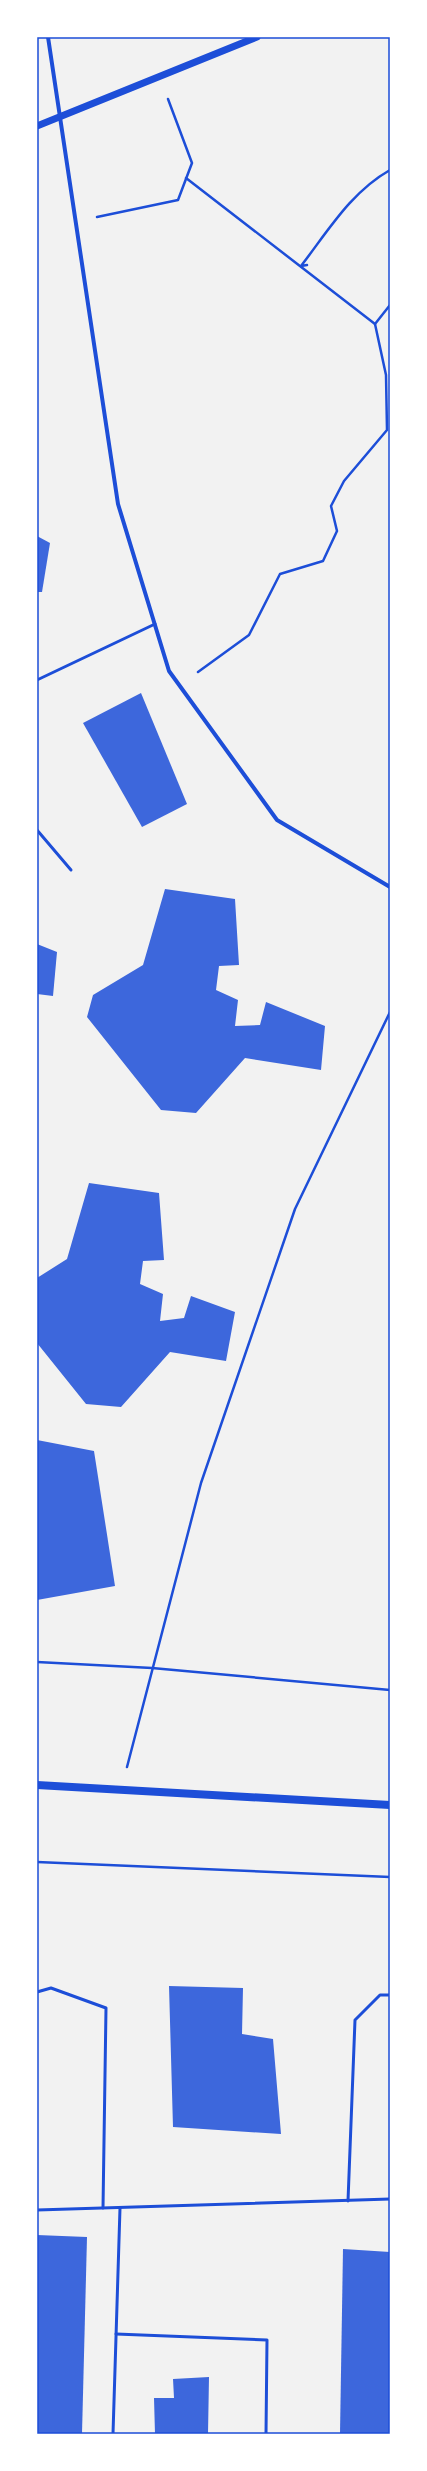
<svg xmlns="http://www.w3.org/2000/svg" width="427" height="2471" font-family="Barlow,sans-serif">
  <style>
    .building { fill: #3d67dc }
    .lines { fill: none; stroke-linecap: round; stroke-linejoin: round }
    .path { stroke: #1d4ed8; stroke-width: 2.5 }
    .service { stroke: #1d4ed8; stroke-width: 3 }
    .minor { stroke: #1d4ed8; stroke-width: 4 }
    .tertiary { stroke: #1d4ed8; stroke-width: 7 }
    .secondary { stroke: #1d4ed8; stroke-width: 8 }
    .neatline { fill: none; stroke: #1d4ed8; stroke-width: 1.5 }
  </style>
  <rect width="100%" height="100%" fill="#f2f2f2"/>
  <!-- building -->
  <g class="building">
    <path d="M37,536L50,543L42,592H37Z"/>
    <path d="M141,693L187,804L142,827L83,723Z"/>
    <path d="M165,889L235,899L239,965L219,966L216,990L238,1000L235,1026L260,1025L266,1002L325,1026L321,1070L245,1058L196,1113L161,1110L87,1017L93,995L143,965Z"/>
    <path d="M37,944L57,952L53,996L37,994Z"/>
    <path d="M89,1183L159,1193L164,1260L143,1261L140,1284L163,1294L160,1321L184,1318L191,1296L235,1312L226,1361L170,1352L121,1407L86,1404L37,1343V1278L67,1259Z"/>
    <path d="M37,1440L94,1451L115,1586L37,1600Z"/>
    <path d="M169,1986L243,1988L242,2034L273,2039L281,2134L173,2127Z"/>
    <path d="M37,2235L87,2237L82,2434H37Z"/>
    <path d="M343,2249L390,2252V2434H340Z"/>
    <path d="M209,2377L208,2434H155L154,2398H174L173,2379Z"/>
  </g>
  <g class="lines">
    <!-- path -->
    <g class="path">
      <path d="M186,178L375,324L386,375L387,430L344,481L331,506L337,531L323,561L280,574L249,635L198,672"/>
      <path d="M97,217L178,200L192,163L168,99"/>
      <path d="M307,265L301,266C328,231 351,192 390,170"/>
      <path d="M375,324L390,305"/>
      <path d="M37,1662L152,1668L390,1690"/>
      <path d="M127,1767L201,1483L295,1209L390,1012"/>
      <path d="M37,1862L390,1877"/>
    </g>
    <!-- service -->
    <g class="service">
      <path d="M37,680L155,624"/>
      <path d="M37,830L71,870"/>
      <path d="M37,1992L51,1988L106,2008L103,2208"/>
      <path d="M348,2201L355,2020L380,1995H390"/>
      <path d="M37,2210L390,2199"/>
      <path d="M116,2334L267,2340L266,2434"/>
      <path d="M113,2434L120,2208"/>
    </g>
    <!-- minor -->
    <path class="minor" d="M48,37L118,504L169,671L277,820L390,887"/>
    <!-- tertiary -->
    <path class="tertiary" d="M37,126L257,37"/>
    <!-- secondary -->
    <path class="secondary" d="M37,1785L390,1805"/>
  </g>
  <!-- border -->
  <rect width="427" height="2471" fill="none" stroke="#ffffff" stroke-width="76"/>
  <rect x="38" y="38" width="351" height="2395" class="neatline"/>
</svg>
